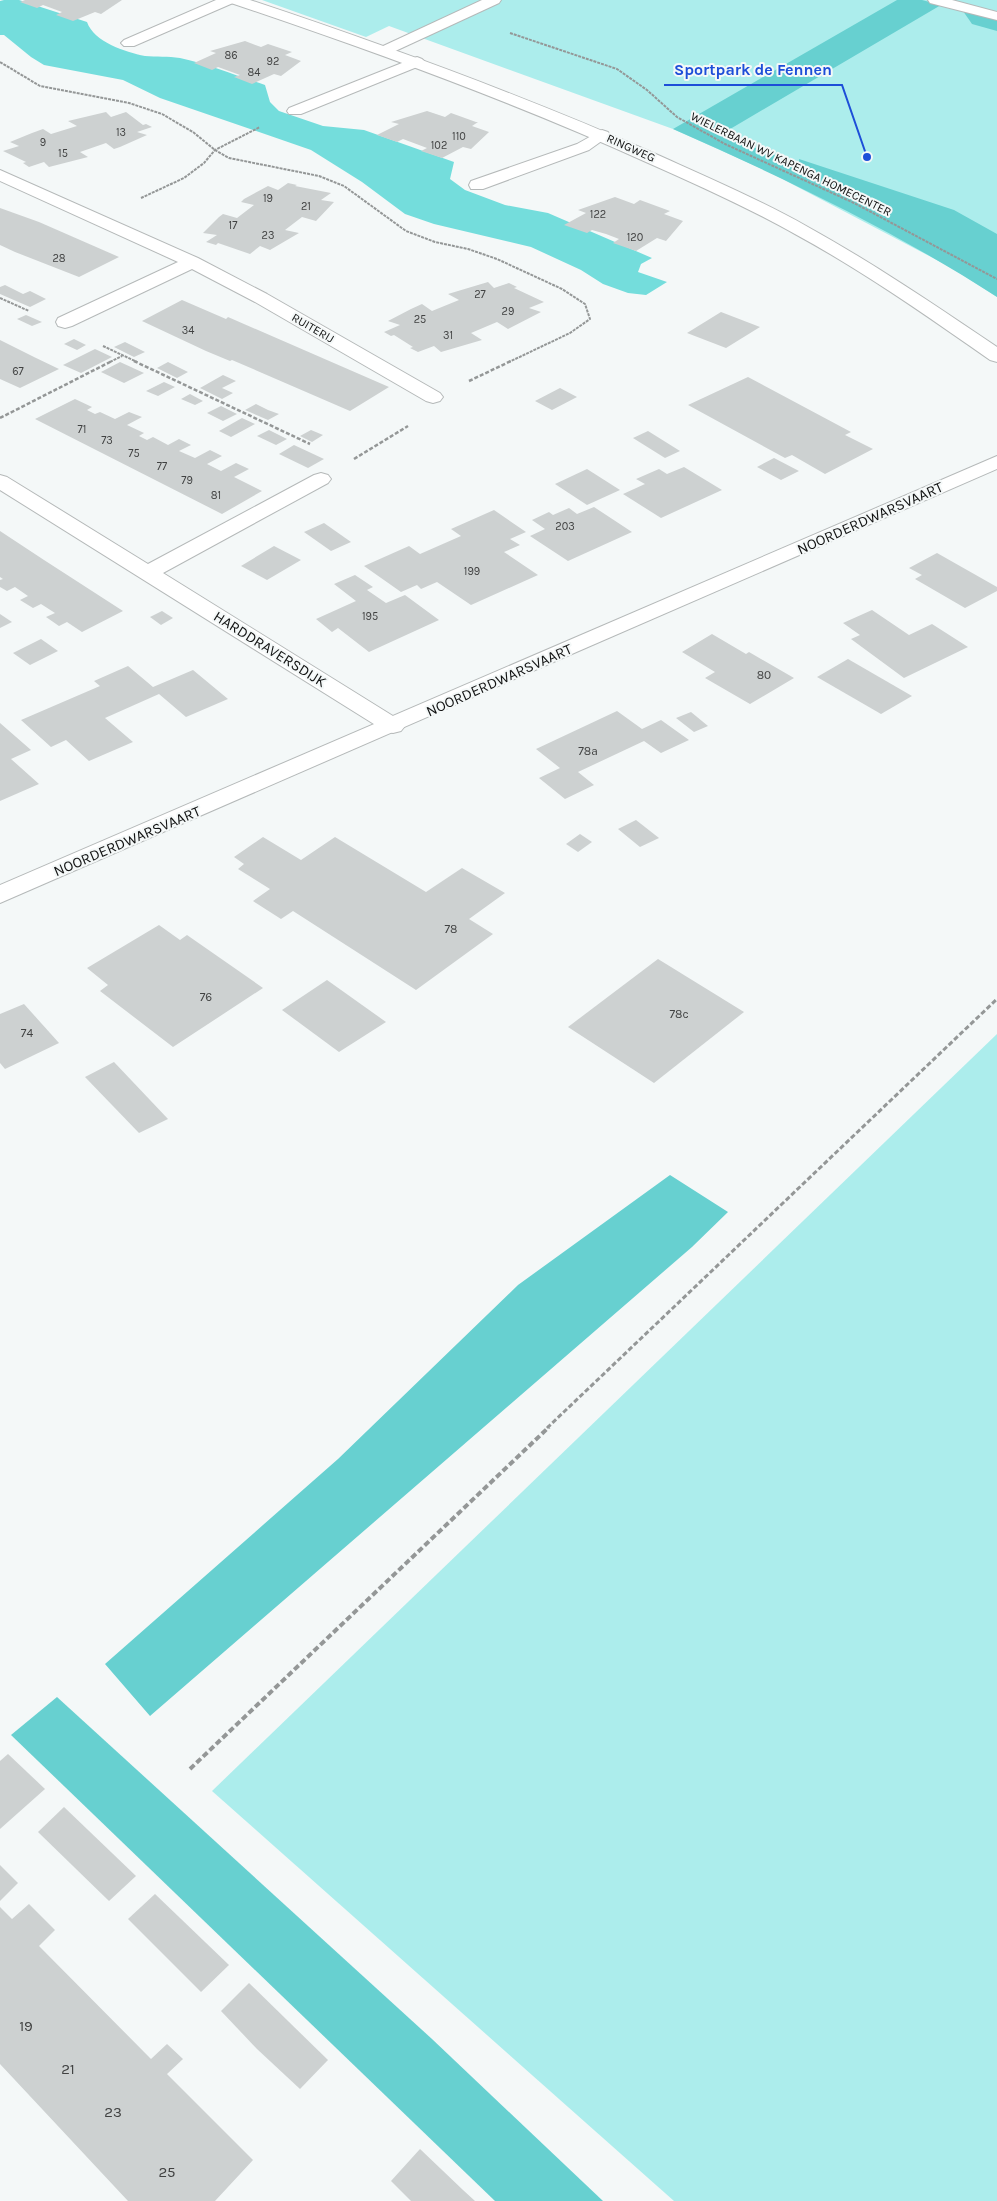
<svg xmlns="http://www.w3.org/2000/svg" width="997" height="2201" font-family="Karla,sans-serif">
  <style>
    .green { fill: #acedec }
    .forest { fill: #67d0d0 }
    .water { fill: #74dddc }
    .building { fill: #cdd1d1 }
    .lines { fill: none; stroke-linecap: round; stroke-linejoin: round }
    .service-casing { stroke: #b5b9b9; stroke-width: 2 }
    .minor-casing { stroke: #b5b9b9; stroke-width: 2 }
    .secondary-casing { stroke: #b5b9b9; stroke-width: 2 }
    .path-far3 { stroke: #949797; stroke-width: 2; stroke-dasharray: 3 1; stroke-linecap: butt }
    .path-far2 { stroke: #949797; stroke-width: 2.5; stroke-dasharray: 4 2; stroke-linecap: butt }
    .path-far1 { stroke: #949797; stroke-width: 3; stroke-dasharray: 5 2.5; stroke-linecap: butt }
    .path { stroke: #949797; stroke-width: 4; stroke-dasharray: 6 3; stroke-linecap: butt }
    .service { fill: #fff; fill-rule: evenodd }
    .minor { fill: #fff; fill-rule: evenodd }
    .secondary { fill: #fff; fill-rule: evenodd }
    .labels { text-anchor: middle; stroke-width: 4; stroke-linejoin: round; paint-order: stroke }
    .far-number-label { font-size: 11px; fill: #414242 }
    .far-street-label { font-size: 12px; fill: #121313; stroke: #f4f8f8 }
    .number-label { font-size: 12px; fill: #414242 }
    .street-label { font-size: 15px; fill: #121313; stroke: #f4f8f8 }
    .near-number-label { font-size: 15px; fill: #414242 }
    .leader { fill: none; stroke: #1d4ed8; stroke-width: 2 }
    .callout-dot { fill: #1d4ed8; stroke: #f4f8f8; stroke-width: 2 }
    .callout-label { font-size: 16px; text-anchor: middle; font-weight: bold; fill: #1d4ed8; stroke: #f4f8f8; stroke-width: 4; stroke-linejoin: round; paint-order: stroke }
  </style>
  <rect width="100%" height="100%" fill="#f4f8f8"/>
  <!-- green -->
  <g class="green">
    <path d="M262,0H997V297L952,268L769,172L673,129L389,26L366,37Z"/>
    <path d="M997,1034V2201H674L212,1791Z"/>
  </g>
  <!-- forest -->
  <g class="forest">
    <path d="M897,0H922L941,5L720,135L799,164V159L954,210L997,234V297C895,231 784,178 673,129Z"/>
    <path d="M963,11L997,20V31L972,24Z"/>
    <path d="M670,1175L728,1212L692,1247L150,1716L105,1664L338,1459L518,1285Z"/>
    <path d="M57,1697L432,2039L603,2201H495L11,1735Z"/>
  </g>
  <!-- water -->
  <path class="water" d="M4,0H19L87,22C94,42 125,52 145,56C156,57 168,56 180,58C208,64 237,76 265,85L270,102L279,111L323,126L364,130L454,162L450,179L465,190L505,205L548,213L652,258L641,264L638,272L667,282L646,295L628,293L603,284L581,270L531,247L434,224L405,214L362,182L311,150L160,98L123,80L44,65L31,57L4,35H0V1Z"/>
  <!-- building -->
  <g class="building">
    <path d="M25,0H122L101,14L95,12L73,21L56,15L62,12L43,5L37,8L20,2Z"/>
    <path d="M245,41L261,47L268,44L292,52L285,55L301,61L281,76L274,74L252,84L234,77L240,75L218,67L212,70L194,63L216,53L210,51Z"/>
    <path d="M427,111L445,117L451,113L476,122H478L472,126L489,132L471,149L463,147L442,158L421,151L427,148L403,139L397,142L377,135L399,124L391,122Z"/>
    <path d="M106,112L111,117L126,112L143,125L146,124L152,127L137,132L147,135L120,147L114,149L106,143L80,152L88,157L49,167L44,162L29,167L23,163L26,162L3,151L19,146L10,142L32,133L43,129L51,134L77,126L68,121Z"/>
    <path d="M288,183L297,185L295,186L331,193L321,200L334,202L316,221L302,217L285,230L299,233L270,250L260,246L250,254L218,243L216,245L206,242L217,235L203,233L219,217L223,214L237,218L254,205L241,202L244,199L268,186L278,190Z"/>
    <path d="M615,197L634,204L640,200L670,211L664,214L683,221L666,241L657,238L636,251L613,243L619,239L606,234L592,230L587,233L564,225L586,213L578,210Z"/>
    <path d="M0,208L39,222L119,257L79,277L15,252L0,245Z"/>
    <path d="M488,282L494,288L509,283L517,287L514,288L544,302L529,308L541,312L508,329L497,322L471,333L482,340L441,352L434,346L418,352L410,348L413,347L394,335L391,336L384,332L400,325L388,321L411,309L422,304L432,311L459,300L448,294Z"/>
    <path d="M5,285L23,294L30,291L46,299L30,307L0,294V287Z"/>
    <path d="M182,300L226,319L228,317L389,387L350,411L232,360L230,361L206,351L142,321Z"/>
    <path d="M721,312L760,327L726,348L687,333Z"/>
    <path d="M26,315L42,322L32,326L17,319Z"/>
    <path d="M74,339L86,345L77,350L64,344Z"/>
    <path d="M0,340L34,357L59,369L20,388L0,379Z"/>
    <path d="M125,342L145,352L134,357L114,347Z"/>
    <path d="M95,349L112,357L81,373L63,365Z"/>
    <path d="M120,362L144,373L124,383L101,372Z"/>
    <path d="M168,362L188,372L177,378L157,368Z"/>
    <path d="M223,375L236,381L222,388L233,393L222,399L200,388Z"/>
    <path d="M748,377L851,432L845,435L873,449L825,474L792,455L785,458L688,405Z"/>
    <path d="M164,382L175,387L158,396L146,391Z"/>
    <path d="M560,388L577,397L552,410L535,401Z"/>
    <path d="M190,394L203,401L195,405L181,399Z"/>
    <path d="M75,399L92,407L87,410L95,414L100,412L115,419L129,412L142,417L127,425L144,433L139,436L147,440L153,437L168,445L179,439L191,445L179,451L195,458L210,450L222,456L207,464L221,471L236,463L249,469L234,477L262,491L222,514L35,419Z"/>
    <path d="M256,404L268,410L279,414L268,420L245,410Z"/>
    <path d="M221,406L237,414L223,421L207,413Z"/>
    <path d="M242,418L255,424L231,437L219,431Z"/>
    <path d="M269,430L287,439L276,445L257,436Z"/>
    <path d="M311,430L323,435L312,442L300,436Z"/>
    <path d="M648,431L680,451L665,458L633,438Z"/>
    <path d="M294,445L324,459L308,468L279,454Z"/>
    <path d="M774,458L799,471L781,480L757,467Z"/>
    <path d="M684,467L722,490L661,518L623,494L645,484L636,479L659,469L667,474Z"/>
    <path d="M587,469L620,490L587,505L555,484Z"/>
    <path d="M594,507L632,532L568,561L530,536L545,529L532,520L549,512L553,515L569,508L577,514Z"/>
    <path d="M494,510L526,532L510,539L520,545L504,552L538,575L471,605L437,582L421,589L417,585L401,592L364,566L409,546L420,554L461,536L451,529Z"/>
    <path d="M324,523L351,542L331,551L304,532Z"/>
    <path d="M0,531L44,560L123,611L82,632L67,622L59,626L46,617L55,613L41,604L33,608L20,600L28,596L15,587L7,591L0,587V580L3,579L0,577Z"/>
    <path d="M274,546L301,560L267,580L241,566Z"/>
    <path d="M937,553L997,587V591L965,608L915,579L922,575L909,568Z"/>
    <path d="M355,575L373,587L367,590L386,603L405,595L439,620L369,652L338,628L332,632L316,619L356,601L334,584Z"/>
    <path d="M872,610L909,635L932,624L968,647L904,678L851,639L860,635L843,623Z"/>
    <path d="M162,611L173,618L161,625L150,617Z"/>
    <path d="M0,614L12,622L0,628Z"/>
    <path d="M712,634L746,654L749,652L794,678L750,704L705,678L715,672L682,652Z"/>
    <path d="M41,639L58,651L30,665L13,653Z"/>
    <path d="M848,659L912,696L881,714L817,677Z"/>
    <path d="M128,666L153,687L193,670L228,699L186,717L159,694L105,718L133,742L89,761L66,740L51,747L21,720L100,686L94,681Z"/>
    <path d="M617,711L642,729L661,720L689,740L661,753L644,741L578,772L594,785L565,799L539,778L560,768L536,749Z"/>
    <path d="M691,712L708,726L694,732L676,718Z"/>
    <path d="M0,723L31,750L11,759L39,784L0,801Z"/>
    <path d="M636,820L659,838L640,847L618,829Z"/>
    <path d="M580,834L592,842L578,852L566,844Z"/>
    <path d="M263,837L301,860L335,837L426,892L462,868L505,893L469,919L493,934L416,990L293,911L281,919L253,901L270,889L238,869L244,864L234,857Z"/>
    <path d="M159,925L180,940L187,935L263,988L173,1047L100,991L108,985L87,968Z"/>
    <path d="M658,959L744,1012L654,1083L568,1027Z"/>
    <path d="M327,980L386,1022L339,1052L282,1010Z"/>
    <path d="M24,1004L59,1043L5,1069L0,1063V1014Z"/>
    <path d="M114,1062L168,1119L139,1133L85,1077Z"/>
    <path d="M8,1754L45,1789L0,1829V1761Z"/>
    <path d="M64,1807L136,1876L109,1901L38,1832Z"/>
    <path d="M0,1865L18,1883L0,1901Z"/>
    <path d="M155,1894L229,1965L201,1992L128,1919Z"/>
    <path d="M29,1904L55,1930L39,1946L151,2059L167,2044L183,2059L167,2074L253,2160L215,2201H128L0,2064V1907L12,1919Z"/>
    <path d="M249,1983L328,2060L300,2089L257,2049L221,2011Z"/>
    <path d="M420,2149L463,2190L475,2201H411L391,2181Z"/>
  </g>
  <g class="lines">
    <defs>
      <g id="service">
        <path d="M216,0H235L233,3L134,46H124L121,43L124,40Z"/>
        <path d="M482,0H501L499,3L391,53H381L378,50L381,47Z"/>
        <path d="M928,0H952L997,12V20L930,3Z"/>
        <path d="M417,57L422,59L425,62L422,65L301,114H289L287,111L289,108Z"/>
        <path d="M602,130L608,132L610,135L589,150L483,189H471L469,185L471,181L577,144Z"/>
      </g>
      <g id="minor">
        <path d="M0,170L198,258L267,294L440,393L443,397L440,401L433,403L426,401L255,302L192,269L72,326L65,328L58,326L56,322L58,318L178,262L0,181Z"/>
        <path d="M321,473L328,475L331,479L328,483L163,573L401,721L405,726L401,731L393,733L385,731L0,490V475L7,477L148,564L314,475Z"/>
      </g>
      <g id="secondary">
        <path d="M229,0H250C388,46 525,96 658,155C709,178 760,200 808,227C873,263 935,305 997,347V362L990,360C927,316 863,271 795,234C747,207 696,184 646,162C511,101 371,50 231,3Z"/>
        <path d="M997,456V469L0,903V885Z"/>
      </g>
    </defs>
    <!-- service casing -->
    <use href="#service" class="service-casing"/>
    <!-- minor casing -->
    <use href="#minor" class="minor-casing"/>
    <!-- secondary casing -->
    <use href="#secondary" class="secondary-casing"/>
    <!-- path-far3 -->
    <g class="path-far3">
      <path d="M510,33L617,69L647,90L677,117L725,144L854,203L997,279"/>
      <path d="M0,62L40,86L129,103L162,114L193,132L215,150L229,158L319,176L344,186L406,231L435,242L468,249L497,259L562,289L585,304L590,319L570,333L509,362"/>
      <path d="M141,198L184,178L204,163L215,150L260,127"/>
      <path d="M0,298L29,311"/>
      <path d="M103,346L137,362"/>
      <path d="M110,362L122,356"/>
    </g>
    <!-- path-far2 -->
    <g class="path-far2">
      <path d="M134,361L310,444"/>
      <path d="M469,381L511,361"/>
      <path d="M0,418L112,361"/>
      <path d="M354,459L408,426"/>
    </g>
    <!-- path-far1 -->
    <path class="path-far1" d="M547,1428L997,999"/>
    <!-- path -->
    <path class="path" d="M190,1769L549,1427"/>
    <!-- service -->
    <use href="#service" class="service"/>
    <!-- minor -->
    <use href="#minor" class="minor"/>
    <!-- secondary -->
    <use href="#secondary" class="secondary"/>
  </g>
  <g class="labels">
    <!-- far-number labels -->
    <g class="far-number-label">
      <text x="231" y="59">86</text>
      <text x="273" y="65">92</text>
      <text x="254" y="76">84</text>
      <text x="121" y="136">13</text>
      <text x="459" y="140">110</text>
      <text x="43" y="146">9</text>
      <text x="439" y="149">102</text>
      <text x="63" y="157">15</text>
      <text x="268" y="202">19</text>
      <text x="306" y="210">21</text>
      <text x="598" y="218">122</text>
      <text x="233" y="229">17</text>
      <text x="268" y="239">23</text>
      <text x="635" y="241">120</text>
      <text x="59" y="262">28</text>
      <text x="480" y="298">27</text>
      <text x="508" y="315">29</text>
      <text x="420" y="323">25</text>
      <text x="188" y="334">34</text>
      <text x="448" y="339">31</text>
      <text x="18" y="375">67</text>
      <text x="82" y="433">71</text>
      <text x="107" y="444">73</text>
      <text x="134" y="457">75</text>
      <text x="162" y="470">77</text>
      <text x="187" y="484">79</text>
      <text x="216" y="499">81</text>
      <text x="565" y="530">203</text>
      <text x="472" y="575">199</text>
      <text x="370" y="620">195</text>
    </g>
    <!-- far-street labels -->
    <g class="far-street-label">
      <text transform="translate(631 148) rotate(24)" y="4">RINGWEG</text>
      <text transform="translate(791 164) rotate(26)" y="4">WIELERBAAN WV KAPENGA HOMECENTER</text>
      <text transform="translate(313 328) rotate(30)" y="4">RUITERIJ</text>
    </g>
    <!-- number labels -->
    <g class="number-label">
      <text x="764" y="679">80</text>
      <text x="588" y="755">78a</text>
      <text x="451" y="933">78</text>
      <text x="206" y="1001">76</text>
      <text x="679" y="1018">78c</text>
      <text x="27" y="1037">74</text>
    </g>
    <!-- street labels -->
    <g class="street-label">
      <text transform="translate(870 518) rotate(-24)" y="5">NOORDERDWARSVAART</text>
      <text transform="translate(270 649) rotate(32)" y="5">HARDDRAVERSDIJK</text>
      <text transform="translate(499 680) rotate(-24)" y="5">NOORDERDWARSVAART</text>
      <text transform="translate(127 841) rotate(-23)" y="5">NOORDERDWARSVAART</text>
    </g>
    <!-- near-number labels -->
    <g class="near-number-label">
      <text x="26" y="2031">19</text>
      <text x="68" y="2074">21</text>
      <text x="113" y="2117">23</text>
      <text x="167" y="2177">25</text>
    </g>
  </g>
  <!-- callouts -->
  <path class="leader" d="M867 157L842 85H664"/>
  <circle class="callout-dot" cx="867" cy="157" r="5"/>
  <g class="callout-label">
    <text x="753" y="75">Sportpark de Fennen</text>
  </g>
</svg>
